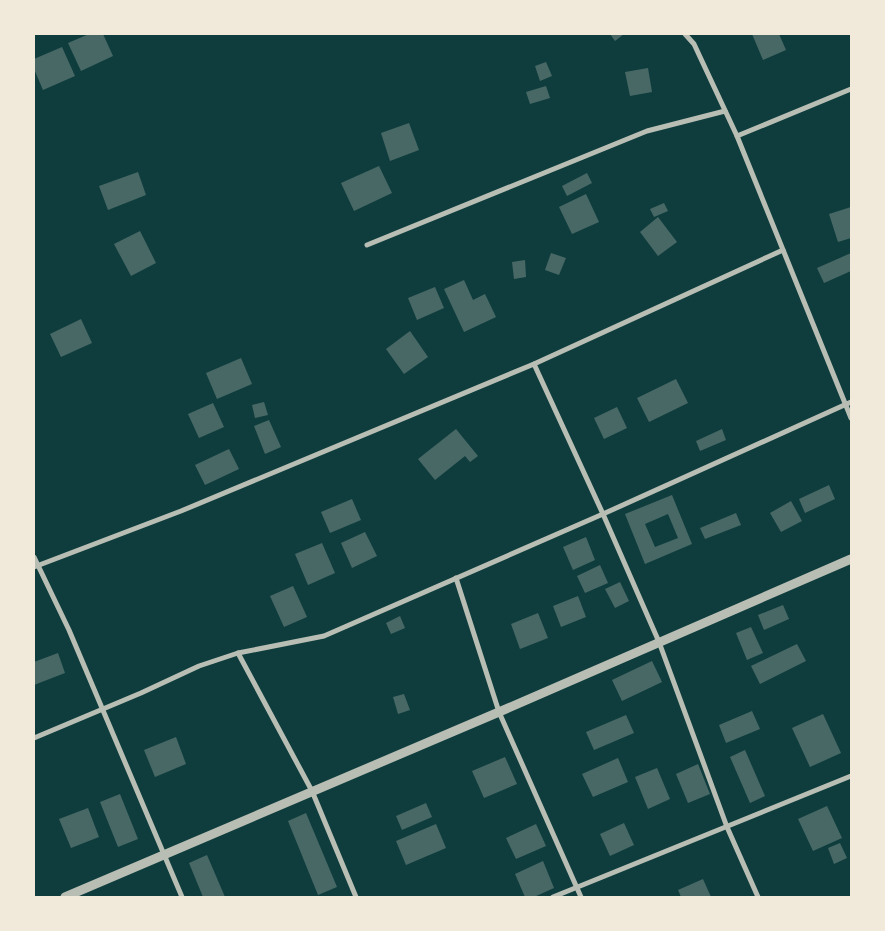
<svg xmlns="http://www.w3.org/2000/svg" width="885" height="931" font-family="Lora,serif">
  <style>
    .building { fill: #486865; fill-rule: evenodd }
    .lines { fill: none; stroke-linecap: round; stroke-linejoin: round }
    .minor { stroke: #b8beb3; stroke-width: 5 }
    .tertiary { stroke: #b8beb3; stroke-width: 9 }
  </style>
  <rect width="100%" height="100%" fill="#0f3d3e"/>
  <!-- building -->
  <g class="building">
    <path d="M89,34H103L113,56L81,71L68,43Z"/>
    <path d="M610,34H624L615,41Z"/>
    <path d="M752,34H779L786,50L763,60Z"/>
    <path d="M62,47L75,76L43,90L34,69V59Z"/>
    <path d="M546,62L552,76L540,81L535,66Z"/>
    <path d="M648,68L652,92L630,96L625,72Z"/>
    <path d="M546,86L550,98L530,104L526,92Z"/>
    <path d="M409,123L419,150L390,161L381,133Z"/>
    <path d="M379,166L392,193L354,211L341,183Z"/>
    <path d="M138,172L146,195L108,210L99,186Z"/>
    <path d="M587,173L592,183L567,196L562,186Z"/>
    <path d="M586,194L599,222L572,234L559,207Z"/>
    <path d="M664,203L668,211L654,217L650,209Z"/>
    <path d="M851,207V238L838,242L829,214Z"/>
    <path d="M658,217L677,242L658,256L640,232Z"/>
    <path d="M140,231L156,263L131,276L114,244Z"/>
    <path d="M551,253L566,258L559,275L545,270Z"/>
    <path d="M851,253V271L824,283L817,268Z"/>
    <path d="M525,260L526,277L514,279L512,262Z"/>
    <path d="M464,280L473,300L485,294L496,317L464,332L444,289Z"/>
    <path d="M435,287L444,308L417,320L408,298Z"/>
    <path d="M81,319L92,343L61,357L50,334Z"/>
    <path d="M410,331L428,357L404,374L386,349Z"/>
    <path d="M241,358L252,384L217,399L206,373Z"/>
    <path d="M676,379L688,403L649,422L637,398Z"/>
    <path d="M264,402L268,415L255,418L252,405Z"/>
    <path d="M213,403L224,427L199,438L188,414Z"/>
    <path d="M617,407L627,428L604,439L594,418Z"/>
    <path d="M269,420L281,447L265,454L254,426Z"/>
    <path d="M456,429L478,456L470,462L465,456L435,480L418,459Z"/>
    <path d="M722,429L726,440L700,451L696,441Z"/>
    <path d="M229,449L239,469L205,485L195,465Z"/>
    <path d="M829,485L835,499L805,513L799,499Z"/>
    <path d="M672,495L692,544L645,564L625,514ZM668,514L678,538L655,547L645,524Z"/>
    <path d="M352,499L361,520L330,533L321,512Z"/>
    <path d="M791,501L802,521L781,532L770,513Z"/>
    <path d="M736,513L741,525L705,539L700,528Z"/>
    <path d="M365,532L377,556L352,568L341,543Z"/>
    <path d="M586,537L595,560L573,570L563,547Z"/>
    <path d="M322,543L335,573L308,585L295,554Z"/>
    <path d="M600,565L608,583L585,593L577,576Z"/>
    <path d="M620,582L629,601L615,608L605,589Z"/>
    <path d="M293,586L307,617L284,627L270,596Z"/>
    <path d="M578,596L586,617L561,627L553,606Z"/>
    <path d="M783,605L789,619L764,630L758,615Z"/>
    <path d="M538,613L548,638L520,649L511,624Z"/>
    <path d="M400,616L405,628L391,634L386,623Z"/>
    <path d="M751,627L763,653L747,660L736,633Z"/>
    <path d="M797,644L806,661L760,684L751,666Z"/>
    <path d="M58,653L65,673L34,685V662Z"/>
    <path d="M652,661L662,682L622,701L612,680Z"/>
    <path d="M404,694L410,710L398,714L393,697Z"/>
    <path d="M752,711L760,729L726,743L719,725Z"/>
    <path d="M823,714L841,753L810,767L792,728Z"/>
    <path d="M626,715L634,733L594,750L586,732Z"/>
    <path d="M176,737L186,764L155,777L144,750Z"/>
    <path d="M745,750L765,796L750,803L730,757Z"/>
    <path d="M505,757L517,784L484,798L472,771Z"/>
    <path d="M618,758L628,782L593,797L582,774Z"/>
    <path d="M698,764L710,794L688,803L676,774Z"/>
    <path d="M657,768L670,799L648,809L635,777Z"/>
    <path d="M120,794L138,839L118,847L100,802Z"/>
    <path d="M426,803L432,817L402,830L396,816Z"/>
    <path d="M827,806L842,838L813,851L798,819Z"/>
    <path d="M88,808L99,837L71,848L59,819Z"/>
    <path d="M306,813L337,887L318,895L288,821Z"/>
    <path d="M624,823L634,845L610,856L600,834Z"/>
    <path d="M436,824L446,848L406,865L396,841Z"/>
    <path d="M536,824L546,846L516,859L506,838Z"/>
    <path d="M840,843L847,858L834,864L828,848Z"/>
    <path d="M207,855L225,897H203L189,863Z"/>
    <path d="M543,861L554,888L534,897H525L515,874Z"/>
    <path d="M703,879L711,897H681L678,890Z"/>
  </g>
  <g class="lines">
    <!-- minor -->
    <g class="minor">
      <path d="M685,34L694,44L737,136L851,418"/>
      <path d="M737,136L851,89"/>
      <path d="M367,245L647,131L725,111"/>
      <path d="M534,364L603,514L659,642L727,827L758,897"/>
      <path d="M34,557L69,630L182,897"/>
      <path d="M34,567L181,511L534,364L783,250"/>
      <path d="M456,578L499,712L581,897"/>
      <path d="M238,653L312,791L356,897"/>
      <path d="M34,738L141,693L199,666L238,653L324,636L603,514L851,402"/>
      <path d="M553,897L851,776"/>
    </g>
    <!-- tertiary -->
    <path class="tertiary" d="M65,897L499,712L851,559"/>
  </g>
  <!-- border -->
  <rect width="885" height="931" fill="none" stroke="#f1e9da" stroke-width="70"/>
</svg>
